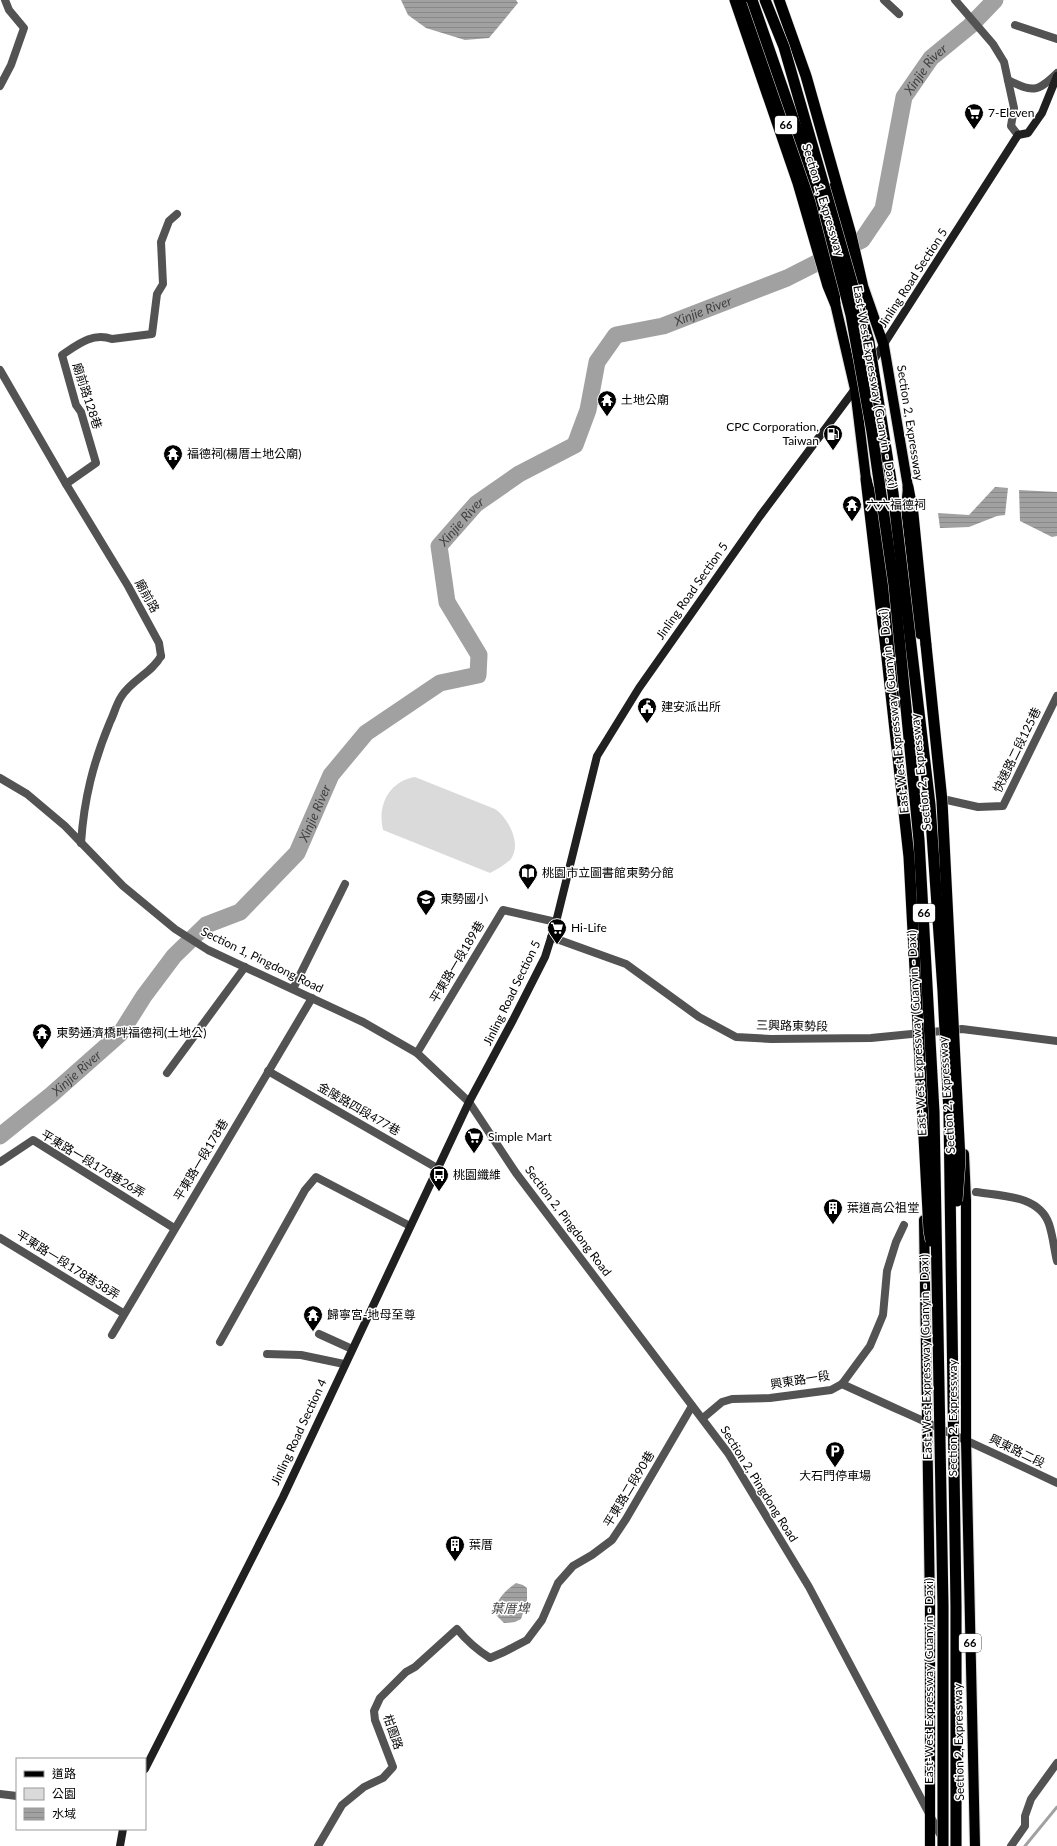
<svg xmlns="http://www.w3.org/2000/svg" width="1057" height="1846" font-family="Lato,'Noto Sans TC',sans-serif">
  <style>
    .green { fill: #dadada }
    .water { fill: url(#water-rules) }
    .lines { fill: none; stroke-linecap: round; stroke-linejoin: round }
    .stream { stroke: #a1a1a1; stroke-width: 3 }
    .river { stroke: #a1a1a1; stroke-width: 17 }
    .primary-casing { stroke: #dbdbdb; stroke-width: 12 }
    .trunk-casing { stroke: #dbdbdb; stroke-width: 12 }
    .minor { stroke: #535353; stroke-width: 8 }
    .tertiary { stroke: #535353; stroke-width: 8 }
    .secondary { stroke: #202020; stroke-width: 8 }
    .primary { stroke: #000; stroke-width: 10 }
    .trunk { stroke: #000; stroke-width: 11 }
    .trunk-bridge-casing { stroke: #dbdbdb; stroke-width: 12; stroke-linecap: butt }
    .trunk-bridge { stroke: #000; stroke-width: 11 }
    .labels { text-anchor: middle; stroke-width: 3; stroke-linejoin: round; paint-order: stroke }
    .shield { fill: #fff; stroke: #4c4c4c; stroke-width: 1 }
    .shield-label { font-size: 11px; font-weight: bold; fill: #000 }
    .poi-label { font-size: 12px; fill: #000; stroke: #fff; text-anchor: start }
    .street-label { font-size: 12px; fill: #000; stroke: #fff }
    .water-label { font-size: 13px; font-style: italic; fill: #424242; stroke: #fff }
  </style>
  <defs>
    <pattern id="water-rules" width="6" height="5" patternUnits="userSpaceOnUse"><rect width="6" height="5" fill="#a1a1a1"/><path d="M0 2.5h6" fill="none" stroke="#898989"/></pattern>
  </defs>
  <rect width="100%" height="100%" fill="#fff"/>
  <!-- green -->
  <path class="green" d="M415,777L495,809C508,818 522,843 511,859C505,865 497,869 490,873L383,830C377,806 389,781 415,777Z"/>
  <!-- water -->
  <g class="water">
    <path d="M401,0H516L518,3L489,38L465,40L426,28L408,15Z"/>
    <path d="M995,487L1008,488L1005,515L997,516L969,527L940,528L938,513L969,515Z"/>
    <path d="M1019,490L1057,492V536L1052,537L1020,521Z"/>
    <path d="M516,1583L523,1585L527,1588V1601L521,1619L515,1622L504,1623L495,1614C494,1601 506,1590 516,1583Z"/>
  </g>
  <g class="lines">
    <!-- stream -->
    <path class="stream" d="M1025,1846L1057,1807"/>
    <!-- river -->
    <path class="river" id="s1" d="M0,1136L51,1095L120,1034L144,996L174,956L206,925L240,912L297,853L331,775L366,733L440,683L478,675L479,655L447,602L439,546L476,504L519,474L575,445L588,410L597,362L616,335L663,326L787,278L862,240L883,209L904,97L931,58L970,26L995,0"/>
    <defs>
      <g id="primary">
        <path d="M742,0L808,189L823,236L835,284V303L855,389L866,479L878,517L897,703"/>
        <path d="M832,188L855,274L862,283L884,346L908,487L906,509L920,634"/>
        <path d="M964,1154L966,1200V1440L975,1846"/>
        <path d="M924,1220L930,1607V1846"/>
      </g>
      <g id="trunk">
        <path d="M735,0L798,183L828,286L835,303"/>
        <path d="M779,0L806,76L851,235L862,283"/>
        <path d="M866,479L886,649"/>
        <path d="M908,487L913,514L926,645"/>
      </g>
    </defs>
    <!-- primary casing -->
    <use href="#primary" class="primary-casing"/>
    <!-- trunk casing -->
    <use href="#trunk" class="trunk-casing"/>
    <!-- minor -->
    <g class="minor">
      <path d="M884,0L899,14"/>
      <path d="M0,86L11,65L24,28L9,10L5,0"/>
      <path d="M0,370L66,484L128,586L159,643L161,656"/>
      <path d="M66,484L96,463L81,412L76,405L62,355C77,345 92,332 112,339L152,334L157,294L163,284L161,242L169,221L177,214"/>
      <path d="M947,800L978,807L1003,806L1057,696"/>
      <path d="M551,937L626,964L699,1017L736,1037L771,1039L871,1038L962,1029L1057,1041"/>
      <path d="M293,989L345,884"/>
      <path d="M417,1053L503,910L556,922"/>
      <path d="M268,1071L437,1168"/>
      <path d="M167,1073L245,967"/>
      <path d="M0,1162L33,1140L174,1228"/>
      <path d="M976,1192C1001,1196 1039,1195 1049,1224C1053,1236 1054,1249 1057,1261"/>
      <path d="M0,1238L123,1313"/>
      <path d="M319,1334L352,1349"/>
      <path d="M112,1335L312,998"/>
      <path d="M220,1342L305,1190L316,1177L410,1226"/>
      <path d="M267,1354L301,1355L344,1364"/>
      <path d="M842,1384C914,1417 986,1449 1057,1483"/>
      <path d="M703,1418L722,1402L732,1399L770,1398L831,1390L842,1384L870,1346L883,1315L887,1271L896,1242L904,1225"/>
      <path d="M0,1794L17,1796"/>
      <path d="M318,1846L342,1805L364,1787L383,1778L393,1767L375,1720L374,1711L380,1698L406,1672L415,1667L457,1629C467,1641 477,1650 490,1658L504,1652L527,1640L542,1620L558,1583L573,1566L592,1555L612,1540L626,1519L692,1406"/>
      <path d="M1011,1846L1025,1826V1816L1031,1799L1057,1763"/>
    </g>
    <!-- tertiary -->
    <g class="tertiary">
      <path d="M955,0L993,44L1004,62L1014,108L1011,126L1018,135"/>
      <path d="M1015,25L1057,39"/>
      <path d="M1008,80C1032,92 1037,93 1057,73"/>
      <path d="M0,778L27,794L65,826L123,886L175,929L208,950L363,1022L417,1053L469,1102L516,1173L728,1453L809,1587L942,1838"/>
      <path d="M81,843C84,799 93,763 110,722C114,714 116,705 121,697C131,680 152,673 161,656"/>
    </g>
    <!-- secondary -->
    <g class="secondary">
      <path d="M145,1769L283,1497L469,1102L513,1020L545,957L556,922L597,756L639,688L760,516L855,389L1018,135L1028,133L1042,113L1057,76"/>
      <path d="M120,1846L123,1829"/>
    </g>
    <!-- primary -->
    <use href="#primary" class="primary"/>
    <!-- trunk -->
    <use href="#trunk" class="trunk"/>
    <defs>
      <g id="trunk-bridge">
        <path d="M752,0L821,199L851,315L872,432L894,585L919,840L934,1112L943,1606V1846"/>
        <path d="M765,0L784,47L869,342L893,493L930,805L943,991L949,1113L956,1607V1846"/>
        <path d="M926,645L942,801L960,1160L957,1201"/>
        <path d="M886,649L909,857L929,1231L931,1241"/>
      </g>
    </defs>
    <!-- trunk-bridge casing -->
    <use href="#trunk-bridge" class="trunk-bridge-casing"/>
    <!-- trunk-bridge -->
    <use href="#trunk-bridge" class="trunk-bridge"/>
  </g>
  <!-- icons -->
  <defs>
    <symbol id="supermarket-pin" viewBox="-11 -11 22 30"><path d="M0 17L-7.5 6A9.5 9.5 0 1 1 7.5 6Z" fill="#000" stroke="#fff"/><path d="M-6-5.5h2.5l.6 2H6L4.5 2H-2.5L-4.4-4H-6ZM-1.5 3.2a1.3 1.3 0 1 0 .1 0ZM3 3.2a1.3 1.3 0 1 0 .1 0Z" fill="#fff"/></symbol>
    <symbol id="temple-pin" viewBox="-11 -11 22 30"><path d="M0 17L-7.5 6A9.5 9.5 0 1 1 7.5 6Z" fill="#000" stroke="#fff"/><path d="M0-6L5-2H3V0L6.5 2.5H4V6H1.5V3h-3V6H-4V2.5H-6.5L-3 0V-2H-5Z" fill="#fff"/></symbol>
    <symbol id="fuel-pin" viewBox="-11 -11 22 30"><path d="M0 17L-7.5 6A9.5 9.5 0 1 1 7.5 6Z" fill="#000" stroke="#fff"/><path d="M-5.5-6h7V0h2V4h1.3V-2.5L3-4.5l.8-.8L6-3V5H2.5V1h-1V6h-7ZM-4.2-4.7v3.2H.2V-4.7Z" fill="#fff"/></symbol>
    <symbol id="civic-pin" viewBox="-11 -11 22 30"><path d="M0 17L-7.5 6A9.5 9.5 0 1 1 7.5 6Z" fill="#000" stroke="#fff"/><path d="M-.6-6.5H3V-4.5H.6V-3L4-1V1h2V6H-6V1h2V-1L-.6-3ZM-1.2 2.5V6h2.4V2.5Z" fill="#fff"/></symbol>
    <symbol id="library-pin" viewBox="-11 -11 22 30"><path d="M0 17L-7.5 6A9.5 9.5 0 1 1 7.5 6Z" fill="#000" stroke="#fff"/><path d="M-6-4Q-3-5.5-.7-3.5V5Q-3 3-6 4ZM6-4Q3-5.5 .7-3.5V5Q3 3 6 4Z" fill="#fff"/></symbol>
    <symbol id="school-pin" viewBox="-11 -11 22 30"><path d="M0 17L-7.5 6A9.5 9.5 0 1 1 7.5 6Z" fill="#000" stroke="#fff"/><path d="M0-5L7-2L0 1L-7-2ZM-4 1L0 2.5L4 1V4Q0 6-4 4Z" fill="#fff"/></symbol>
    <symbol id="bus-pin" viewBox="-11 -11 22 30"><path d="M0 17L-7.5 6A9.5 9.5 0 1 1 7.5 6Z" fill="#000" stroke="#fff"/><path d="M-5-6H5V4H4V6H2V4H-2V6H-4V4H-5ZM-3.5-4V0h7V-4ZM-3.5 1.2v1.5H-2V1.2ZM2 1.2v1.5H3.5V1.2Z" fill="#fff"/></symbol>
    <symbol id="building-pin" viewBox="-11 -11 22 30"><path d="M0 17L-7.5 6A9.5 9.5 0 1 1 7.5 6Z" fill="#000" stroke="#fff"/><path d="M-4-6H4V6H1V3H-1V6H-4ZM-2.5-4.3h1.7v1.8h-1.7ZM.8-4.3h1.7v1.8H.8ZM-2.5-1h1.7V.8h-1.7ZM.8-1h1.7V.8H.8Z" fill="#fff"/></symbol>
    <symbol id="parking-pin" viewBox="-11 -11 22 30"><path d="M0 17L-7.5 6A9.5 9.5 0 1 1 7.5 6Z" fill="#000" stroke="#fff"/><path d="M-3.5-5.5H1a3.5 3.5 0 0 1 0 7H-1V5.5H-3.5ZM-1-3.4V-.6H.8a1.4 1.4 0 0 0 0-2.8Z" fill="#fff"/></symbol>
  </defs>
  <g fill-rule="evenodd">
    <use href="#supermarket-pin" x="963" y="102" width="22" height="30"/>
    <use href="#temple-pin" x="596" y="389" width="22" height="30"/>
    <use href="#fuel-pin" x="822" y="423" width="22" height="30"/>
    <use href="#temple-pin" x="162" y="443" width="22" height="30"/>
    <use href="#temple-pin" x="841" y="494" width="22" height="30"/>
    <use href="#civic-pin" x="636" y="696" width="22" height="30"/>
    <use href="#library-pin" x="517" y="862" width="22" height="30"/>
    <use href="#school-pin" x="415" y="888" width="22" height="30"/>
    <use href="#supermarket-pin" x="546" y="917" width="22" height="30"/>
    <use href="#temple-pin" x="31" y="1022" width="22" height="30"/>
    <use href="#supermarket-pin" x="463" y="1126" width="22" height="30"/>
    <use href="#bus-pin" x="428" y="1164" width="22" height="30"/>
    <use href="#building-pin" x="822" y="1197" width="22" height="30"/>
    <use href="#temple-pin" x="302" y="1304" width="22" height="30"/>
    <use href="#parking-pin" x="824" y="1440" width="22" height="30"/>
    <use href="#building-pin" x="444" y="1534" width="22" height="30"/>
  </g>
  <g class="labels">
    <!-- shield labels -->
    <g class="shield">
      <rect x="775" y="116" width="22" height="18" rx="3"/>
      <rect x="913" y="904" width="22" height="18" rx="3"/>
      <rect x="959" y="1634" width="22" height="18" rx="3"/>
    </g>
    <g class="shield-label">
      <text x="786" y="129">66</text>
      <text x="924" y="917">66</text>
      <text x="970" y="1647">66</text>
    </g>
    <!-- poi labels -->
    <g class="poi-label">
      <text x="988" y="117">7-Eleven</text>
      <text x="621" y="404">土地公廟</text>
      <text x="819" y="431" text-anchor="end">CPC Corporation,<tspan x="819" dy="14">Taiwan</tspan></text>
      <text x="187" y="458">福德祠(楊厝土地公廟)</text>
      <text x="866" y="509">六六福德祠</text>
      <text x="661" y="711">建安派出所</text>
      <text x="542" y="877">桃園市立圖書館東勢分館</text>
      <text x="440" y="903">東勢國小</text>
      <text x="571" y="932">Hi-Life</text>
      <text x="56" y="1037">東勢通濟橋畔福德祠(土地公)</text>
      <text x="488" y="1141">Simple Mart</text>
      <text x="453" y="1179">桃園纖維</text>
      <text x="847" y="1212">葉道高公祖堂</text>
      <text x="327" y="1319">歸寧宮-地母至尊</text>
      <text x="835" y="1480" text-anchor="middle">大石門停車場</text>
      <text x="469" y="1549">葉厝</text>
    </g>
    <!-- street labels -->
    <g class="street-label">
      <text transform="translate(823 200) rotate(73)" y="4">Section 1, Expressway</text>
      <text transform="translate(913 278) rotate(-57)" y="4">Jinling Road Section 5</text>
      <text transform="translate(875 387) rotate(80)" y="4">East-West Expressway (Guanyin - Daxi)</text>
      <text transform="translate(87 396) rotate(72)" y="4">廟前路128巷</text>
      <text transform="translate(910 423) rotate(81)" y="4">Section 2, Expressway</text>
      <text transform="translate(692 591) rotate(-55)" y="4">Jinling Road Section 5</text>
      <text transform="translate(147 596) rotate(61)" y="4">廟前路</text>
      <text transform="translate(894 711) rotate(-96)" y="4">East-West Expressway (Guanyin - Daxi)</text>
      <text transform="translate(1017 750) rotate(-64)" y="4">快速路二段125巷</text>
      <text transform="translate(921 772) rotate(-96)" y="4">Section 2, Expressway</text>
      <text transform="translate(262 960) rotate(26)" y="4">Section 1, Pingdong Road</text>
      <text transform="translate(457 962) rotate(-59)" y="4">平東路一段189巷</text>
      <text transform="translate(512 993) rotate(-64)" y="4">Jinling Road Section 5</text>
      <text transform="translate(792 1026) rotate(1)" y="4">三興路東勢段</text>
      <text transform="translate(917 1033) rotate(-93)" y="4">East-West Expressway (Guanyin - Daxi)</text>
      <text transform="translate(947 1095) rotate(-94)" y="4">Section 2, Expressway</text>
      <text transform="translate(359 1109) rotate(30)" y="4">金陵路四段477巷</text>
      <text transform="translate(201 1160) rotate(-59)" y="4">平東路一段178巷</text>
      <text transform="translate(93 1164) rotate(31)" y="4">平東路一段178巷26弄</text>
      <text transform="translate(568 1221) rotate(53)" y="4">Section 2, Pingdong Road</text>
      <text transform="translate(68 1265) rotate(32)" y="4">平東路一段178巷38弄</text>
      <text transform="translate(926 1357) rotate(-91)" y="4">East-West Expressway (Guanyin - Daxi)</text>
      <text transform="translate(800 1380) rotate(-9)" y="4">興東路一段</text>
      <text transform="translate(953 1418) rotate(-90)" y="4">Section 2, Expressway</text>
      <text transform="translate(299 1432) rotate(-65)" y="4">Jinling Road Section 4</text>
      <text transform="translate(1017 1451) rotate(26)" y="4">興東路二段</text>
      <text transform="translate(759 1484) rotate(58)" y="4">Section 2, Pingdong Road</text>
      <text transform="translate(629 1489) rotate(-59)" y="4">平東路二段90巷</text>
      <text transform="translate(929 1681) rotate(-90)" y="4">East-West Expressway (Guanyin - Daxi)</text>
      <text transform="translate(393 1732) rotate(71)" y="4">柑園路</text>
      <text transform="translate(959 1742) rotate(-91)" y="4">Section 2, Expressway</text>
    </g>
    <!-- water labels -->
    <g class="water-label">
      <text dy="5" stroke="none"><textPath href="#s1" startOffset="1564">Xinjie River</textPath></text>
      <text dy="5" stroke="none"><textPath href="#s1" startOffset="1203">Xinjie River</textPath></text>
      <text dy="5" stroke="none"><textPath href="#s1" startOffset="855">Xinjie River</textPath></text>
      <text dy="5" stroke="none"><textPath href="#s1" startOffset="459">Xinjie River</textPath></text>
      <text dy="5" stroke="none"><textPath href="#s1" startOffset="99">Xinjie River</textPath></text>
      <text x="510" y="1613">葉厝埤</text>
    </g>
  </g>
  <!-- legend -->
  <rect x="16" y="1758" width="130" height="72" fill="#ffffff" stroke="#999999"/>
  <rect x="24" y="1771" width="20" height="6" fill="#000000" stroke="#999999"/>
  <text x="52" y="1778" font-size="12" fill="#000000">道路</text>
  <rect x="24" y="1788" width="20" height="12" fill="#dadada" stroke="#999999"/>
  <text x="52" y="1798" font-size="12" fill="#000000">公園</text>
  <rect x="24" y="1808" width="20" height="12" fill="url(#water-rules)" stroke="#999999"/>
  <text x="52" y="1818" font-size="12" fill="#000000">水域</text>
</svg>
